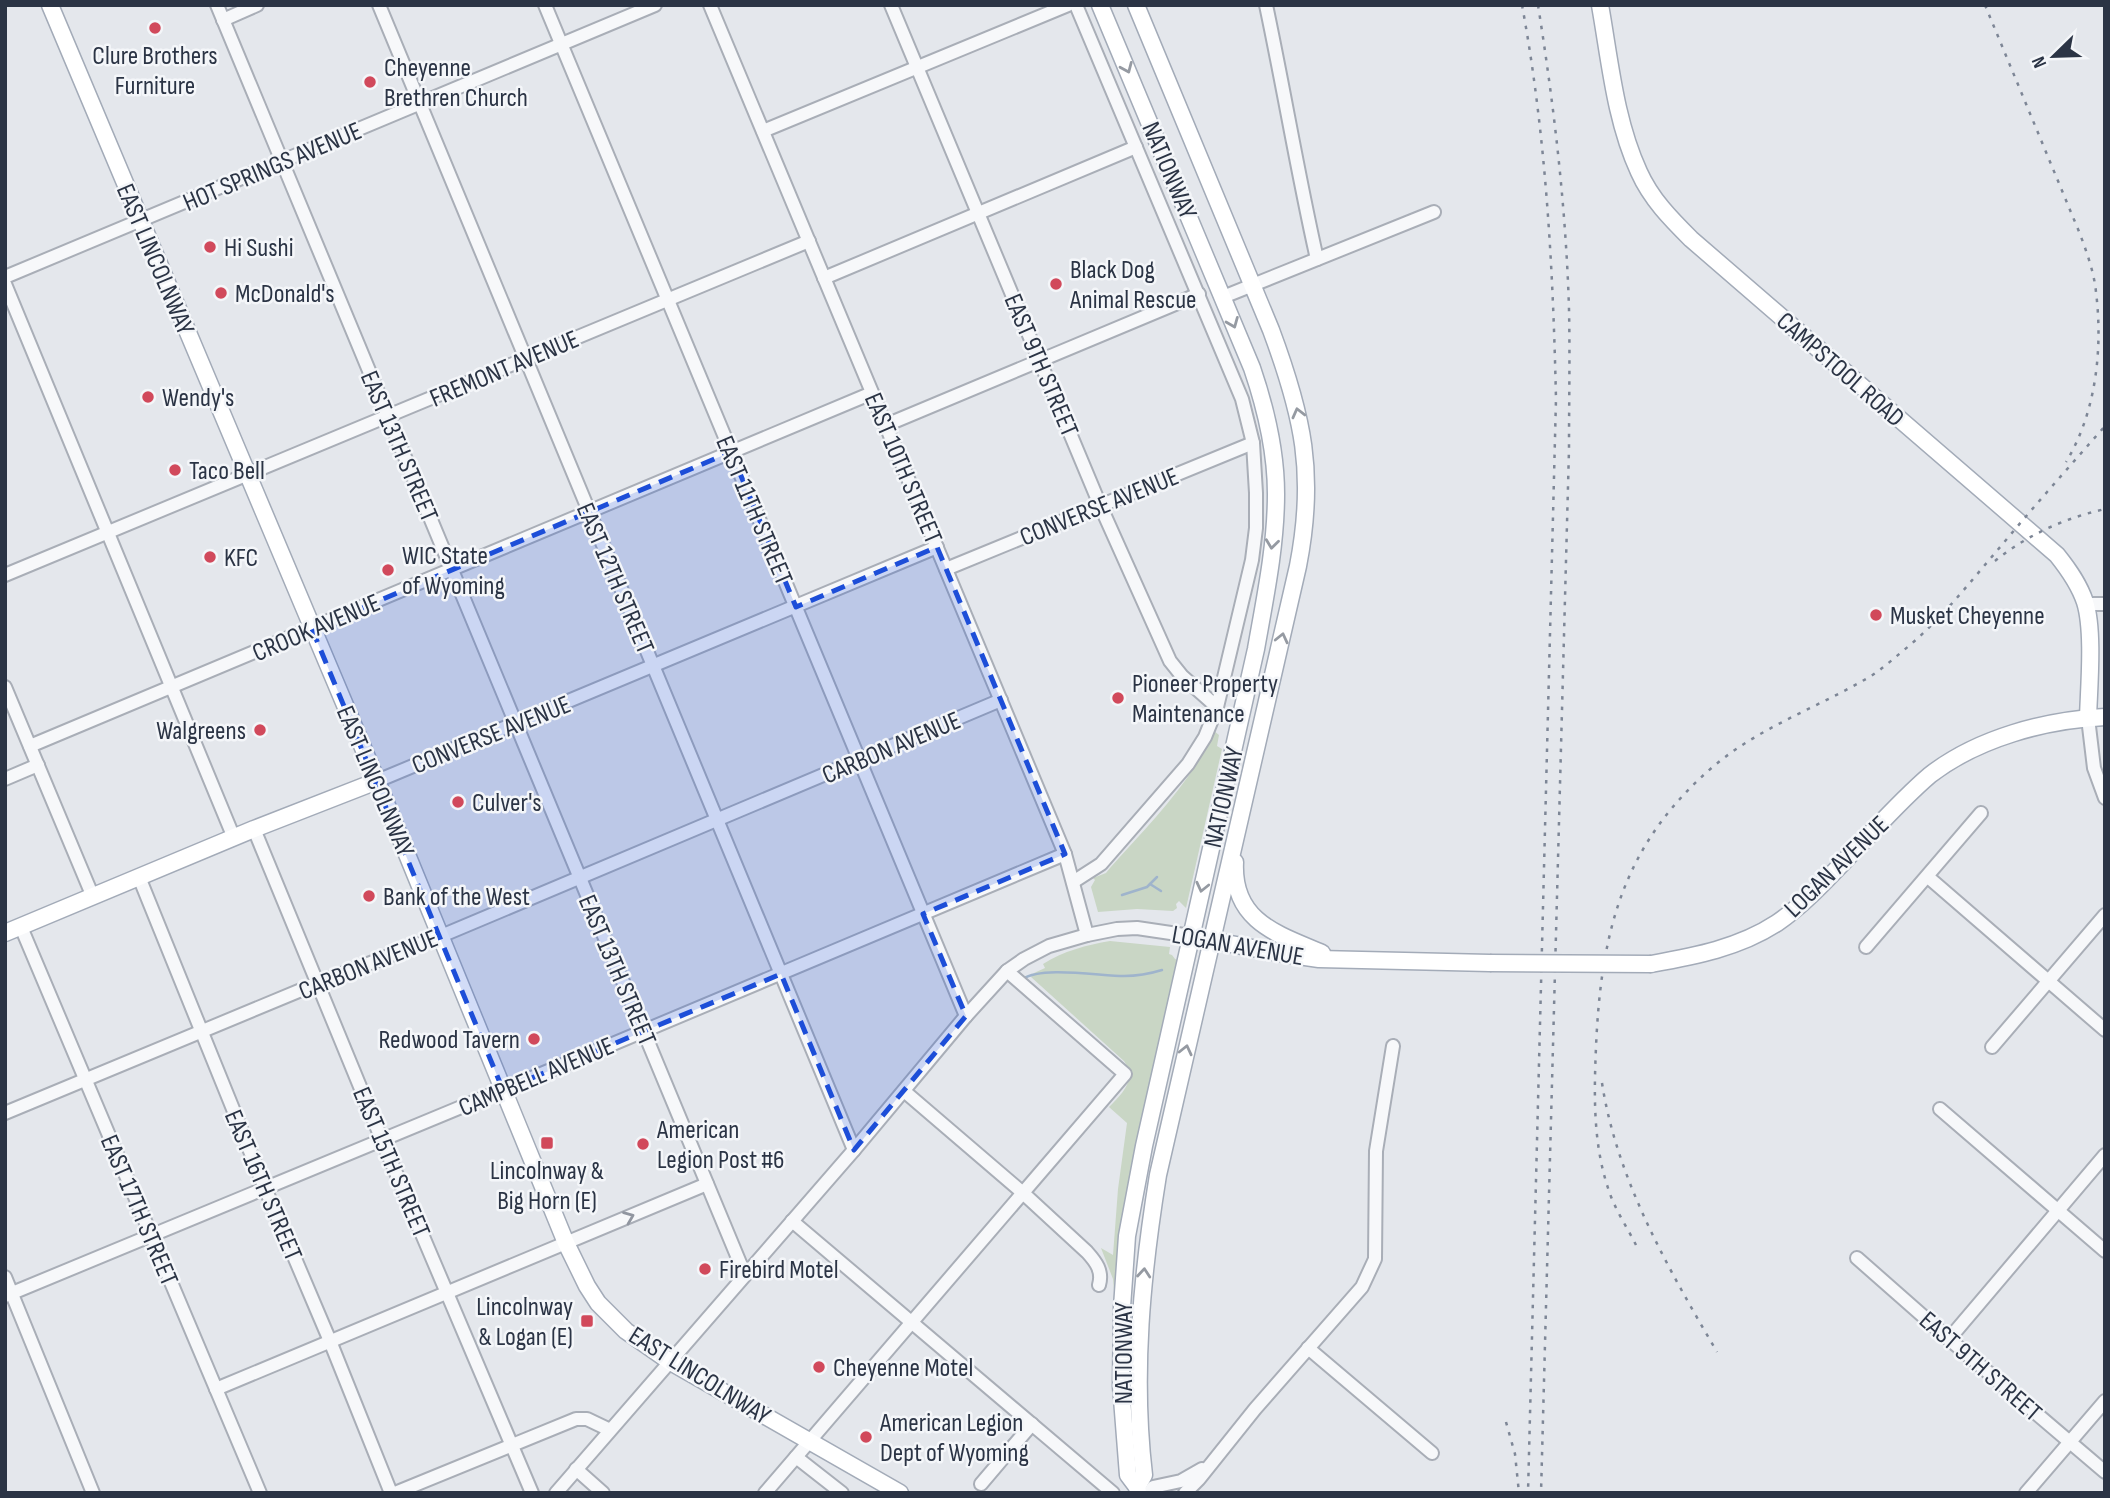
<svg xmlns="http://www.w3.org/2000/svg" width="2110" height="1498" font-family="'Sofia Sans Condensed',sans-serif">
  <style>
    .green { fill: #c9d6c5 }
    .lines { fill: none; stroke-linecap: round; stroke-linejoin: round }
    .stream { stroke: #9fb4cc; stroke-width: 2.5 }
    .minor-casing { stroke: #a9aeb7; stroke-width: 16 }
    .major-casing { stroke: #a3abb8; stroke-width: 19 }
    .minor { stroke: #f7f8fa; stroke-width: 12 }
    .major { stroke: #fff; stroke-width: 16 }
    .rail { stroke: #7d8696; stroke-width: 2.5; stroke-dasharray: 3.5 7; stroke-linecap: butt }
    .major-bridge-casing { stroke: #a3abb8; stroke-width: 19; stroke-linecap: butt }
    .major-bridge { stroke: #fff; stroke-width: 16 }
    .oneway { stroke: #959aa2 }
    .oneway2 { stroke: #9196a0 }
    .marked { fill: #1d4ed8; fill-opacity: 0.2; stroke: #1d4ed8; stroke-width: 5; stroke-dasharray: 14 9; stroke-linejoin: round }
    .poi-dot { fill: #d1495b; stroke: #f4f6f9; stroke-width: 2.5 }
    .labels { text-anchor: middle; stroke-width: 5; stroke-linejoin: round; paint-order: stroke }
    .poi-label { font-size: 26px; fill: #2b3445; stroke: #f4f6f9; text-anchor: start }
    .street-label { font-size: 26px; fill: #2b3445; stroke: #f4f6f9 }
  </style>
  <rect width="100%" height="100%" fill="#e4e7ec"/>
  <!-- green -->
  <g class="green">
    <path d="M1214,731L1219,735L1217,746L1222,749L1186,908L1179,901L1176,904L1177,908L1173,911L1137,909L1098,912L1091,887L1095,880L1093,878L1106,873L1110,868C1148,825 1191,784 1214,731Z"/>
    <path d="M1110,941L1170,947L1169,954L1172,955L1175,959L1180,961L1117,1291H1114L1113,1279L1101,1248L1113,1255L1118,1189L1127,1123L1109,1107C1122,1094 1137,1080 1124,1061L1031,977L1034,973L1045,968L1043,964C1063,951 1087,945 1110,941Z"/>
  </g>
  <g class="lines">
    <!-- stream -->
    <g class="stream">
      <path d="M1150,884L1161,891"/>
      <path d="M1122,895L1147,887L1157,877"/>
      <path d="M1023,979C1042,966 1100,976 1124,976C1137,976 1149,974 1162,970"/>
    </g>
    <defs>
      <g id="minor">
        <path d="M217,5L745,1275"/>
        <path d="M379,5L854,1150"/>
        <path d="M545,5L966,1016"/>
        <path d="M710,5L1065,854L1087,935"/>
        <path d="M891,5L1100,505L1170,661L1182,676L1217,707"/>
        <path d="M1266,5C1284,90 1298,175 1317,259"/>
        <path d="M223,20L257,5"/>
        <path d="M763,131L1068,5"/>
        <path d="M5,277L655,5"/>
        <path d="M824,278L1136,147"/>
        <path d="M5,284L234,838"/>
        <path d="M1223,297L1434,212"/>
        <path d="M886,425L1199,294"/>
        <path d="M946,569L1253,443"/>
        <path d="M5,575L809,241"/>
        <path d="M2086,604H2105"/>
        <path d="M5,687L93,897"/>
        <path d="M2088,718L2094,768L2105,798"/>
        <path d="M30,746L872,393"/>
        <path d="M5,779L38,765"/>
        <path d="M377,781L937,547"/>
        <path d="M254,829L382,1140L532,1493"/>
        <path d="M139,877L265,1188L330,1341L391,1493"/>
        <path d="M1928,877L2105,1030"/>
        <path d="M1073,882L1101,864L1188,764L1205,737L1217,707L1252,560L1256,528V493L1253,443L1242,399L1076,5"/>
        <path d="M21,927L260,1493"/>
        <path d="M1866,947L1981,813"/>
        <path d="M1992,1047L2105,915"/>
        <path d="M904,1091L1023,1193L1087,1252C1096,1262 1103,1271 1099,1285"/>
        <path d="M1940,1109L2105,1251"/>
        <path d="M5,1113L318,983L441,936L1001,700"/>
        <path d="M792,1221L1113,1493"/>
        <path d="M1857,1258L1949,1339L2105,1472"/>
        <path d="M5,1277L93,1493"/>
        <path d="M5,1296L570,1062L1065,854"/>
        <path d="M1949,1339L2105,1155"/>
        <path d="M1308,1348L1432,1453"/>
        <path d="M216,1389L707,1184"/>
        <path d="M796,1457L842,1493"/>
        <path d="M576,1469L603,1493"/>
        <path d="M981,1484L1032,1424"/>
        <path d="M395,1493L576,1419H587L610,1430"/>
        <path d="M556,1493L854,1150L966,1016L1007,971L1024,959L1049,946L1087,935L1117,929L1137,928L1191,936"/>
        <path d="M765,1493L1125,1074L1007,971"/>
        <path d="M1149,1493L1153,1487L1181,1481L1202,1469"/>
        <path d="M1185,1493L1199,1479L1255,1409L1362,1287L1375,1259L1376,1151L1393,1046"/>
        <path d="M2026,1493L2105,1401"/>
      </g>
      <g id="major">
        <path d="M50,5L377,781L566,1243L587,1286L598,1303L626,1331L669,1361L900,1493"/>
        <path d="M1100,5L1252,368C1266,409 1276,451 1276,494C1276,546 1265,598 1256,649L1144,1146L1127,1236L1122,1307L1121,1386L1128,1475L1137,1487L1138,1493"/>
        <path d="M1136,5L1271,330C1303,416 1316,474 1298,566L1158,1175C1142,1274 1132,1374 1144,1475L1137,1487"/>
        <path d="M1600,5C1610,61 1615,120 1639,172C1651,199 1671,219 1691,239L2057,555C2069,570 2079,584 2085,602C2094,631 2089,686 2088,718"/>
        <path d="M1235,862C1232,921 1277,934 1322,953"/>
        <path d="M5,933L254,829L377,781"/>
        <path d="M1204,939L1285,954L1319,959L1490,963"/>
        <path d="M1651,964C1695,956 1739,948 1777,923C1806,903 1830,876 1855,850C1879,825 1903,798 1930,775C1978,738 2045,720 2105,717"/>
      </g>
    </defs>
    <!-- minor casing -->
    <use href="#minor" class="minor-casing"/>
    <!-- major casing -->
    <use href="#major" class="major-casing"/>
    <!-- minor -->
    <use href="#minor" class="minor"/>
    <!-- major -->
    <use href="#major" class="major"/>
    <!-- rail -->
    <g class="rail">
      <path d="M1522,5C1546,135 1553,267 1556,399L1528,1493"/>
      <path d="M1538,5C1554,106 1566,208 1569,309C1570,356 1569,402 1569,449L1541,1493"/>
      <path d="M1985,5L2080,234C2087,253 2094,272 2096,292C2103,349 2096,413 2066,462"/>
      <path d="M1995,561C2027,535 2065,518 2105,509"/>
      <path d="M1602,1083C1617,1180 1668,1268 1717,1352"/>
      <path d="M1636,1245C1627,1227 1614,1208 1608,1188C1593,1143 1594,1094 1596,1047C1601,931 1623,843 1715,765C1762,726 1819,707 1871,676C1882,669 1893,659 1904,650C1941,620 1970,582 2001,546C2035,505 2070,466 2105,426"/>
      <path d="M1506,1422L1515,1454L1519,1493"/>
    </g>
    <defs>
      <path id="major-bridge" d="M1490,963L1651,964"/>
    </defs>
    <!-- major-bridge casing -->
    <use href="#major-bridge" class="major-bridge-casing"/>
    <!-- major-bridge -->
    <use href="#major-bridge" class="major-bridge"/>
  </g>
  <!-- one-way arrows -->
  <defs><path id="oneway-chevron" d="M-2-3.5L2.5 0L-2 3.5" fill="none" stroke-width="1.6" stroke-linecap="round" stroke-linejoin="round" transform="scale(1.75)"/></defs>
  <g class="oneway">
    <use href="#oneway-chevron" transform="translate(1127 68) rotate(67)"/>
    <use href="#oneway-chevron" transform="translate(1233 323) rotate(68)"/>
    <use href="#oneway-chevron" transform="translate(1298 413) rotate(-104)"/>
    <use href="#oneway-chevron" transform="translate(1272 544) rotate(97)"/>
    <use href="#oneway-chevron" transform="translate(1282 638) rotate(-77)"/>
    <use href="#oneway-chevron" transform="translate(1202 887) rotate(103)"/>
    <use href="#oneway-chevron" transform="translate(1186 1050) rotate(-77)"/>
    <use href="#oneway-chevron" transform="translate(1144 1273) rotate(-85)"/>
  </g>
  <use class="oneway2" href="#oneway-chevron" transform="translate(629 1217) rotate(-22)"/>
  <!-- marked area -->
  <path class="marked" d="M731,452L796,607L937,547L1065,854L923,914L966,1016L854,1150L781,974L503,1090L312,629Z"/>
  <!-- markers -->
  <g class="poi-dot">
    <circle cx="155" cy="28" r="7"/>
    <circle cx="370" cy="82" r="7"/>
    <circle cx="210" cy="247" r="7"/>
    <circle cx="1056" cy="284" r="7"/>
    <circle cx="221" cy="293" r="7"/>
    <circle cx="148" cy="397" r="7"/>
    <circle cx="175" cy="470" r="7"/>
    <circle cx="210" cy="557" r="7"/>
    <circle cx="388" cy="570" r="7"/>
    <circle cx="1876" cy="615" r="7"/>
    <circle cx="1118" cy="698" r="7"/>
    <circle cx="260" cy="730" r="7"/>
    <circle cx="458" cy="802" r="7"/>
    <circle cx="369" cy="896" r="7"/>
    <circle cx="534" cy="1039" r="7"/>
    <rect x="540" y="1136" width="14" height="14" rx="3.5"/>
    <circle cx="643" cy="1144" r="7"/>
    <circle cx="705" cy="1269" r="7"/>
    <rect x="580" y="1314" width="14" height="14" rx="3.5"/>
    <circle cx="819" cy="1367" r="7"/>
    <circle cx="866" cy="1437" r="7"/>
  </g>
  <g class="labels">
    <!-- poi labels -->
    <g class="poi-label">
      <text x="155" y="64" text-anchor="middle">Clure Brothers<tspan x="155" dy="30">Furniture</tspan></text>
      <text x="384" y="76">Cheyenne<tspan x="384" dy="30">Brethren Church</tspan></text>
      <text x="224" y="256">Hi Sushi</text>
      <text x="1070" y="278">Black Dog<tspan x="1070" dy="30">Animal Rescue</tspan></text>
      <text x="235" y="302">McDonald's</text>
      <text x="162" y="406">Wendy's</text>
      <text x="189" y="479">Taco Bell</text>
      <text x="402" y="564">WIC State<tspan x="402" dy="30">of Wyoming</tspan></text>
      <text x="224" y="566">KFC</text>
      <text x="1890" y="624">Musket Cheyenne</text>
      <text x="1132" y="692">Pioneer Property<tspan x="1132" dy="30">Maintenance</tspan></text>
      <text x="246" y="739" text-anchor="end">Walgreens</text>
      <text x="472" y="811">Culver's</text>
      <text x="383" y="905">Bank of the West</text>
      <text x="520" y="1048" text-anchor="end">Redwood Tavern</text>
      <text x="657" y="1138">American<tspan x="657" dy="30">Legion Post #6</tspan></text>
      <text x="547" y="1179" text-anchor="middle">Lincolnway &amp;<tspan x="547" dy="30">Big Horn (E)</tspan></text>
      <text x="719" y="1278">Firebird Motel</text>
      <text x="573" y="1315" text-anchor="end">Lincolnway<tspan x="573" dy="30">&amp; Logan (E)</tspan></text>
      <text x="833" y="1376">Cheyenne Motel</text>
      <text x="880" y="1431">American Legion<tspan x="880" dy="30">Dept of Wyoming</tspan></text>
    </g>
    <!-- street labels -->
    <g class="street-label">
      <text transform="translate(272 166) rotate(-23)" y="9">HOT SPRINGS AVENUE</text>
      <text transform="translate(1170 170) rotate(67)" y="9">NATIONWAY</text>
      <text transform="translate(156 259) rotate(67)" y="9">EAST LINCOLNWAY</text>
      <text transform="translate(1042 365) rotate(67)" y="9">EAST 9TH STREET</text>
      <text transform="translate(504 368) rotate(-23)" y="9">FREMONT AVENUE</text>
      <text transform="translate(1841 369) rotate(41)" y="9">CAMPSTOOL ROAD</text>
      <text transform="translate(400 446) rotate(67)" y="9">EAST 13TH STREET</text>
      <text transform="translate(904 468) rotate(67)" y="9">EAST 10TH STREET</text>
      <text transform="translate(1099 506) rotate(-22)" y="9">CONVERSE AVENUE</text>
      <text transform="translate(755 510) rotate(67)" y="9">EAST 11TH STREET</text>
      <text transform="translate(616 578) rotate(67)" y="9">EAST 12TH STREET</text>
      <text transform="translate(316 627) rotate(-23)" y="9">CROOK AVENUE</text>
      <text transform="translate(491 734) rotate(-22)" y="9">CONVERSE AVENUE</text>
      <text transform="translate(891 747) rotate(-23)" y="9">CARBON AVENUE</text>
      <text transform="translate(376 781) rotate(67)" y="9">EAST LINCOLNWAY</text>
      <text transform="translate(1223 797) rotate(-77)" y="9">NATIONWAY</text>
      <text transform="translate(1836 866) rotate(-44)" y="9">LOGAN AVENUE</text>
      <text transform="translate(1238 945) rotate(10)" y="9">LOGAN AVENUE</text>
      <text transform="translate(368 964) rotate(-22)" y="9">CARBON AVENUE</text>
      <text transform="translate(618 970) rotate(67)" y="9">EAST 13TH STREET</text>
      <text transform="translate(536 1076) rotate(-23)" y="9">CAMPBELL AVENUE</text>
      <text transform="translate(392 1162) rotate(67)" y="9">EAST 15TH STREET</text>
      <text transform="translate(264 1185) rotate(67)" y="9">EAST 16TH STREET</text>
      <text transform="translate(140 1210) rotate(67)" y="9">EAST 17TH STREET</text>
      <text transform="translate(1123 1353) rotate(-90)" y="9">NATIONWAY</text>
      <text transform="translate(1981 1366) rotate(41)" y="9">EAST 9TH STREET</text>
      <text transform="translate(700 1375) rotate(32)" y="9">EAST LINCOLNWAY</text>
    </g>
  </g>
  <!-- border -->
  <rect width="2110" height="1498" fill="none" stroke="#2b3445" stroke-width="14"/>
  <!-- north arrow -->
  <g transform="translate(2054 56) rotate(247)" stroke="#f4f6f9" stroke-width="5" paint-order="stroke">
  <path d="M0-5L12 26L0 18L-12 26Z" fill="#2b3445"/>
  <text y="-10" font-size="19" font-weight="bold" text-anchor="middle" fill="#2b3445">N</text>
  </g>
</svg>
